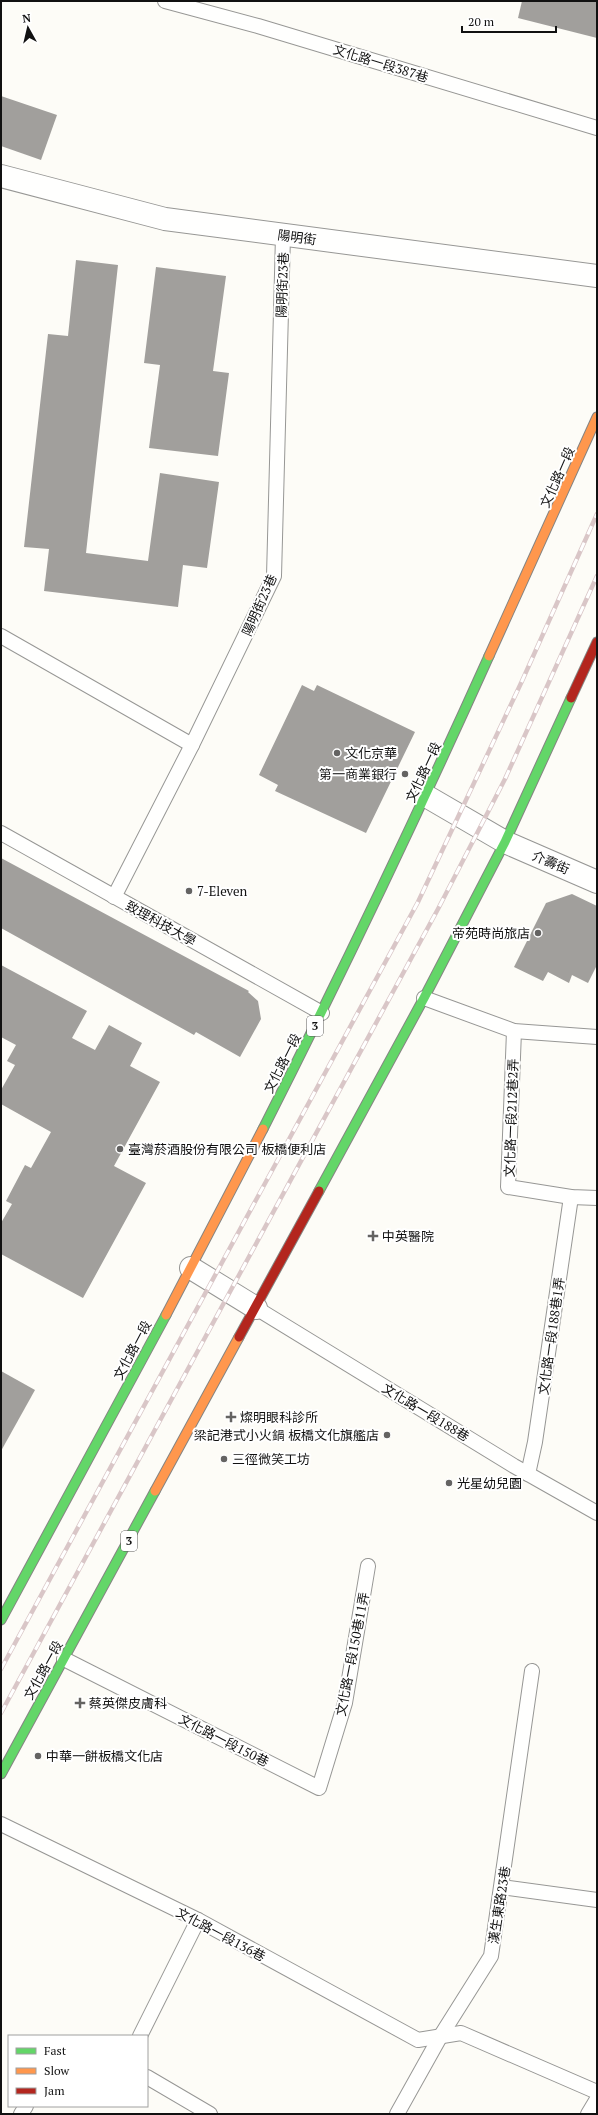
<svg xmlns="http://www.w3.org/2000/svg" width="598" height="2115" font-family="'PT Serif','Noto Sans TC',serif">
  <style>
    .building { fill: #a19f9c }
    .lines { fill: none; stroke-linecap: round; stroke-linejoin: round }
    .lane-casing { stroke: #979795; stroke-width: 16 }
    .street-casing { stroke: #979795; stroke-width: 24 }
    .fast-casing { stroke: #858482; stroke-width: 11 }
    .slow-casing { stroke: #858482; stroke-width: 11 }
    .jam-casing { stroke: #858482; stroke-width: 11 }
    .lane { stroke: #fffffe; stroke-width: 14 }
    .street { stroke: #fffffe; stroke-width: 22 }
    .fast { stroke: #63d668; stroke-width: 9 }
    .slow { stroke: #ff974d; stroke-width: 9 }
    .jam { stroke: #b3261e; stroke-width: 9 }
    .rail-casing { stroke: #d9c6c7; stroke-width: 4.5 }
    .rail { stroke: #fff; stroke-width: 3; stroke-dasharray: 9; stroke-linecap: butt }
    .poi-dot { fill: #646362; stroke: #fff; stroke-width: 1.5 }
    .labels { text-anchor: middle; stroke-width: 4; stroke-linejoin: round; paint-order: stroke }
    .shield { fill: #fff; stroke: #585858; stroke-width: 1 }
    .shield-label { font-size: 12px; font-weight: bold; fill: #111 }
    .street-label { font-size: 13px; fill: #111; stroke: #fff }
    .poi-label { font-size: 13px; fill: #111; stroke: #fff; text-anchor: start }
  </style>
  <rect width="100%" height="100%" fill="#fdfcf7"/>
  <!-- building -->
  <g class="building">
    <path d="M522,1H597V38L518,18Z"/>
    <path d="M1,96L57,115L41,160L1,146Z"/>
    <path d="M76,260L118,265L86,553L148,561L160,473L219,482L207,568L183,565L178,607L44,591L49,549L24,547L48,334L68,336Z"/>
    <path d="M156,267L226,276L213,371L229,373L218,456L149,448L160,365L144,363Z"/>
    <path d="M302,685L314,691L317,685L415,732L366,833L275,791L278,785L259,775Z"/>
    <path d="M1,858L249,991L248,992L258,1001L261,1019L240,1057L196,1032L194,1035L1,928Z"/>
    <path d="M572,894L597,906V965L588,983L572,975L569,983L548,972L543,981L514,967L546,903Z"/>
    <path d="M1,965L87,1011L72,1038L95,1050L109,1025L142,1043L130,1066L160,1082L114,1166L146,1183L83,1298L1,1254V1223L12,1204L6,1201L25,1165L31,1168L51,1132L1,1104V1090L15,1065L7,1061L16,1045L1,1037Z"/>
    <path d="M1,1371L35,1390L1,1451Z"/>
  </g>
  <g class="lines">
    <defs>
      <g id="lane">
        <path d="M165,1L258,26L597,128"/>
        <path d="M1,636L192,745"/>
        <path d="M1,833L322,1013"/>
        <path d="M114,897L192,745L274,576L283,236"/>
        <path d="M424,998L514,1031L597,1037"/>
        <path d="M514,1031L508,1187L571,1197L597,1198"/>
        <path d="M256,1308L514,1466L597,1513"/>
        <path d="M528,1474L535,1442L571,1197"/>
        <path d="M64,1659L319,1788L345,1703L368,1566"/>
        <path d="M1,1824L198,1920L418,2040L461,2033L597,2092"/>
        <path d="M502,1887L597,1900"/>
        <path d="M140,2036L198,1920"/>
        <path d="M147,2077L210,2114"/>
        <path d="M21,2114L26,2106"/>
        <path d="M397,2114L440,2037L491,1956L532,1671"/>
        <path d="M588,2114L597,2099"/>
      </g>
      <g id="street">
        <path d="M1,176L165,219L597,276"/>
        <path d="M426,796L505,842L597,882"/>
        <path d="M191,1268L256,1308"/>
      </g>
      <g id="fast">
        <path d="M263,1129C342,973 417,816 489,656"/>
        <path d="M319,1191L424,998L505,842L571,698"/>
        <path d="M1,1620L166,1315"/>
        <path d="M1,1774L155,1491"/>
      </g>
      <g id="slow">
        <path d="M489,656L597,417"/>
        <path d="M166,1315L263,1129"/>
        <path d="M155,1491L239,1337"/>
      </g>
      <g id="jam">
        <path d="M571,698L597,642"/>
        <path d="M239,1337L319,1191"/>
      </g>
    </defs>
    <!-- lane casing -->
    <use href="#lane" class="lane-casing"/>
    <!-- street casing -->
    <use href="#street" class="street-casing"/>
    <!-- fast casing -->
    <use href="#fast" class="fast-casing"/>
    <!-- slow casing -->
    <use href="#slow" class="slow-casing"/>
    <!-- jam casing -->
    <use href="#jam" class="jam-casing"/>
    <!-- lane -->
    <use href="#lane" class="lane"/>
    <!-- street -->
    <use href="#street" class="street"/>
    <!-- fast -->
    <use href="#fast" class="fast"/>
    <!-- slow -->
    <use href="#slow" class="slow"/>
    <!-- jam -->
    <use href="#jam" class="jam"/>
    <defs>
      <g id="rail">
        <path d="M1,1669L418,902L522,681L597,514"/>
        <path d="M1,1713L438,909L505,779L597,576"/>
      </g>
    </defs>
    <!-- rail casing -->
    <use href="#rail" class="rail-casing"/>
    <!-- rail -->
    <use href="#rail" class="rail"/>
  </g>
  <!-- markers -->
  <g class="poi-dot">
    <circle cx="337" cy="753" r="4"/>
    <circle cx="405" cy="774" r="4"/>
    <circle cx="189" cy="891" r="4"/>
    <circle cx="538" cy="933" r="4"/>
    <circle cx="120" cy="1149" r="4"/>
    <path d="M371 1230h4v4h4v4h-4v4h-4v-4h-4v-4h4z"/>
    <path d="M229 1411h4v4h4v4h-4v4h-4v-4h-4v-4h4z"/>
    <circle cx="387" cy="1435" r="4"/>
    <circle cx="224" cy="1459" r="4"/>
    <circle cx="449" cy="1483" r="4"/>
    <path d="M78 1697h4v4h4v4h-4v4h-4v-4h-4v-4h4z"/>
    <circle cx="38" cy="1756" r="4"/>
  </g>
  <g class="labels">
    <!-- shield labels -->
    <g class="shield">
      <rect x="307" y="1016" width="16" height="20" rx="3"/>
      <rect x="121" y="1531" width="16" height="20" rx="3"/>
    </g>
    <g class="shield-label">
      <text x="315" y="1030">3</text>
      <text x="129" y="1545">3</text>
    </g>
    <!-- street labels -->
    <g class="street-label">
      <text transform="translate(381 63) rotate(17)" y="5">文化路一段387巷</text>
      <text transform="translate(297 237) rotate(8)" y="5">陽明街</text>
      <text transform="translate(282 285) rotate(-88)" y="5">陽明街23巷</text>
      <text transform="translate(557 477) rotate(-66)" y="5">文化路一段</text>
      <text transform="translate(259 605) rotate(-66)" y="5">陽明街23巷</text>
      <text transform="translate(423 772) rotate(-65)" y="5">文化路一段</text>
      <text transform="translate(551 862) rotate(23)" y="5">介壽街</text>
      <text transform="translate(161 923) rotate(29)" y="5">致理科技大學</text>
      <text transform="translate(282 1063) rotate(-63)" y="5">文化路一段</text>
      <text transform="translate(511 1118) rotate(-88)" y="5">文化路一段212巷2弄</text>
      <text transform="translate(551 1336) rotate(-82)" y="5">文化路一段188巷1弄</text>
      <text transform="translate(132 1350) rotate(-62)" y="5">文化路一段</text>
      <text transform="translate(426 1412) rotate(31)" y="5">文化路一段188巷</text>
      <text transform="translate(352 1654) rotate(-79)" y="5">文化路一段150巷11弄</text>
      <text transform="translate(43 1670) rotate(-61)" y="5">文化路一段</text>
      <text transform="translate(224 1740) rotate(27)" y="5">文化路一段150巷</text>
      <text transform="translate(499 1905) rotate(-81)" y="5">漢生東路23巷</text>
      <text transform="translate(221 1934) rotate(28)" y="5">文化路一段136巷</text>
    </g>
    <!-- poi labels -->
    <g class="poi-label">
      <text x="345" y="758">文化京華</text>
      <text x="397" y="779" text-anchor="end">第一商業銀行</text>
      <text x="197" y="896">7-Eleven</text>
      <text x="530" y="938" text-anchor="end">帝苑時尚旅店</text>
      <text x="128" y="1154">臺灣菸酒股份有限公司 板橋便利店</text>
      <text x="382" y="1241">中英醫院</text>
      <text x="240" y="1422">燦明眼科診所</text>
      <text x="379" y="1440" text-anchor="end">梁記港式小火鍋 板橋文化旗艦店</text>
      <text x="232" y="1464">三徑微笑工坊</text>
      <text x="457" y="1488">光星幼兒園</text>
      <text x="89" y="1708">蔡英傑皮膚科</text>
      <text x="46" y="1761">中華一餅板橋文化店</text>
    </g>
  </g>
  <!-- border -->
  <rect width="598" height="2115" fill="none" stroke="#111111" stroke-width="4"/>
  <!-- legend -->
  <rect x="8" y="2035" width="140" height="72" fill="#ffffff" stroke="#a0a0a0"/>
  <rect x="16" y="2048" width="20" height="6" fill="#63d668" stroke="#a0a0a0"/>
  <text x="44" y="2055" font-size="12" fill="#111111">Fast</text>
  <rect x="16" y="2068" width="20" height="6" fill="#ff974d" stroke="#a0a0a0"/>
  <text x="44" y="2075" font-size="12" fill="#111111">Slow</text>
  <rect x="16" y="2088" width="20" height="6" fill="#b3261e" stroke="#a0a0a0"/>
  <text x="44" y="2095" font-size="12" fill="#111111">Jam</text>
  <!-- north arrow -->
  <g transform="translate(28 28) rotate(352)" stroke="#ffffff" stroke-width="3" paint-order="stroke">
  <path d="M0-3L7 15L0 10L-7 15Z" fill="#111111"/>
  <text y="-6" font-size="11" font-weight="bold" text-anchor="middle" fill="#111111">N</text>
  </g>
  <!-- scale -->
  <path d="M462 26v6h94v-6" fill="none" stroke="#111111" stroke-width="2"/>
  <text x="468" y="26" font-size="12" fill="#111111" stroke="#ffffff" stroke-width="3" paint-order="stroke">20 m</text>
</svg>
